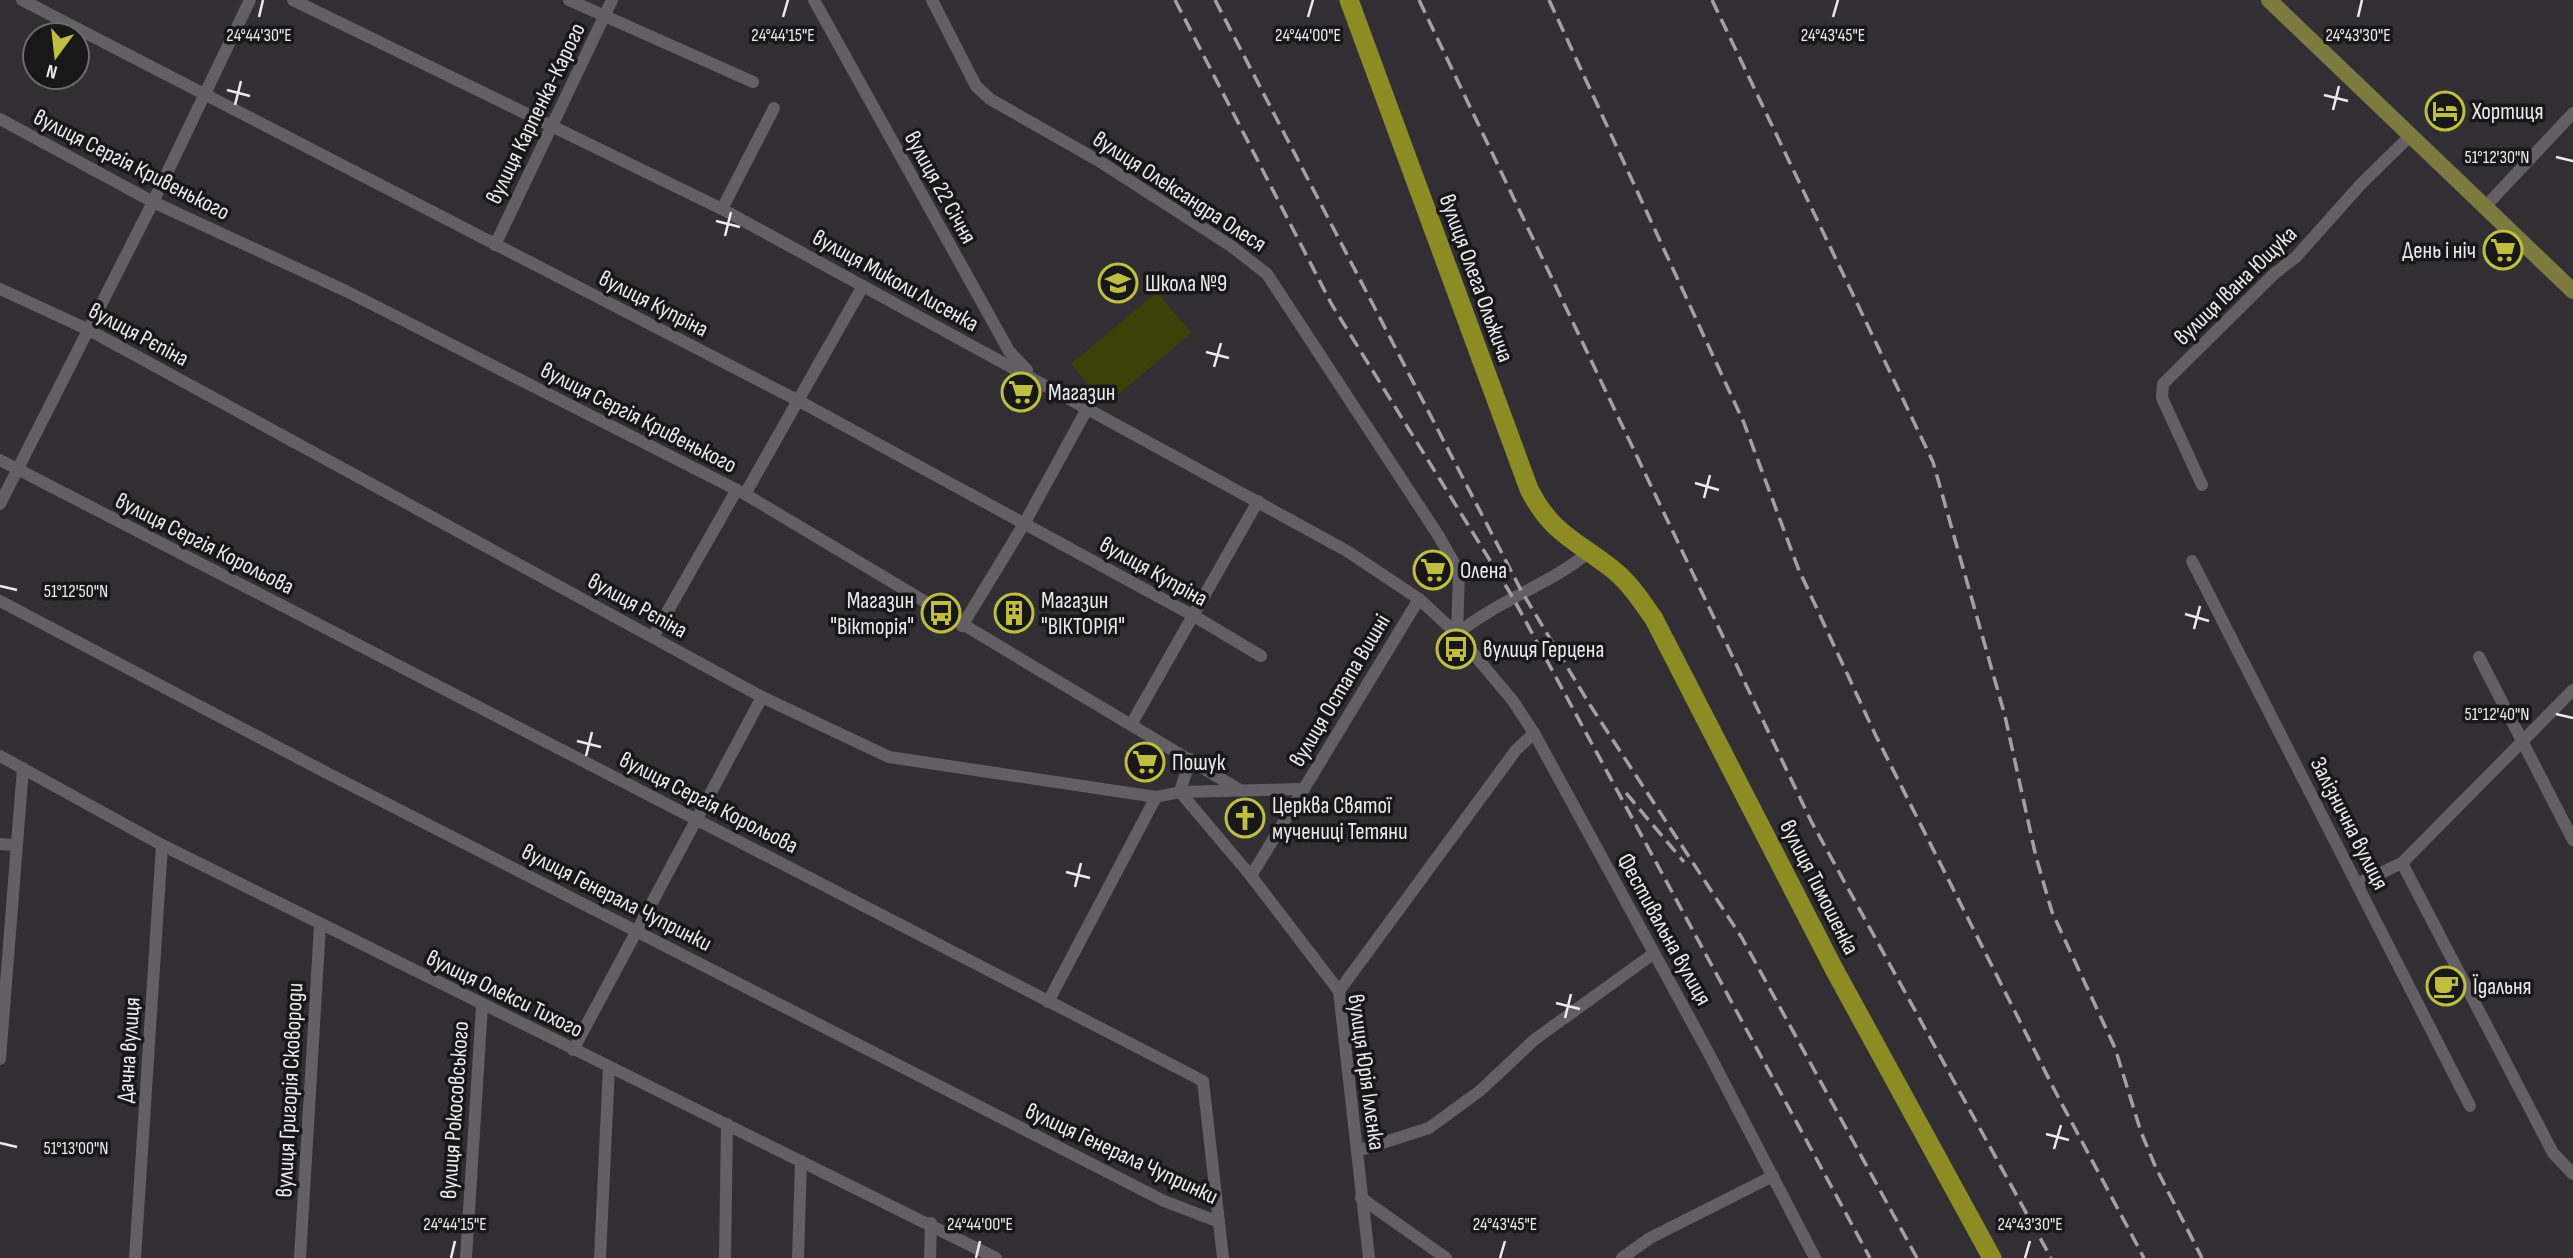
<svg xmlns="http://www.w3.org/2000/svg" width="2573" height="1258" font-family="'Sofia Sans Condensed',sans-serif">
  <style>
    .green { fill: #3f3f0a }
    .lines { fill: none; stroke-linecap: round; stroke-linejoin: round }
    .minor { stroke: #626064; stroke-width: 12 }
    .major { stroke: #7c7a3e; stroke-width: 16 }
    .highway { stroke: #8d8c24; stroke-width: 19 }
    .rail { stroke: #a1a0a2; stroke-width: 3.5; stroke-dasharray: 14 7; stroke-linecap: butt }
    .ticks { fill: none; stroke: #ebeaec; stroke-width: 2.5 }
    .labels { text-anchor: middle; stroke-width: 7; stroke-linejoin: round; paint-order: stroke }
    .poi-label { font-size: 23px; fill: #ebeaec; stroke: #181819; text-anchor: start }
    .street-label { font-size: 23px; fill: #ebeaec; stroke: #181819 }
    .ticks-label { font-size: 18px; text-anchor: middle; fill: #ebeaec; stroke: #181819; stroke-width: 7; stroke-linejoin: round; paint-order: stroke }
  </style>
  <rect width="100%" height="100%" fill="#312f33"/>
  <!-- green -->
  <path class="green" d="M1157,292L1191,333L1106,405L1071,364Z"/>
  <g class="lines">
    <!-- minor -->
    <g class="minor">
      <path d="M22,0L799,401L1194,616L1261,656"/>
      <path d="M293,0L722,209L1347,551L1419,599L1457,634L1513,701L1534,733L1707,1050L1815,1258"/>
      <path d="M569,0L753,82"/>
      <path d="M814,0L1009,351L1027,370"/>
      <path d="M932,0L976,86L990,99L1099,161L1231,246L1267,274L1438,535L1459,572L1457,634"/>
      <path d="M0,119L153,202L346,291L745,494L1238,789"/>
      <path d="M2484,208L2573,113"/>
      <path d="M722,209L774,108"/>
      <path d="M495,245L612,0"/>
      <path d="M0,289L87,329L762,697L889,757L1156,797L1180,792L1303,789"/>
      <path d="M0,460L1203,1081L1223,1258"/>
      <path d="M2202,485L2162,398L2163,384L2275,273L2296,257L2361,184L2411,135"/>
      <path d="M745,494L863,286"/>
      <path d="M0,504L153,202L250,0"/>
      <path d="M2192,561L2470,1106"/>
      <path d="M0,601L327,773L1164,1201L1219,1222"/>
      <path d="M962,626L1024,524L1087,409"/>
      <path d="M1457,634C1498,600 1549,585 1589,552"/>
      <path d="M653,637L736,491"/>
      <path d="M2479,657L2573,840"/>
      <path d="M1132,723L1258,501"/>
      <path d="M0,756L162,845L996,1258"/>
      <path d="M1190,759L1180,792L1251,876L1339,991L1369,1258"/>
      <path d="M0,844L16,845"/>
      <path d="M2402,863L2553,1153L2573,1174"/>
      <path d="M1251,876L1419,599"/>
      <path d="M2357,884L2402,863L2573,690"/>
      <path d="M1339,991L1516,750L1534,733"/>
      <path d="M1048,1002L1156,797"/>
      <path d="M573,1050L762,697"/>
      <path d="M0,1059L23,768"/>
      <path d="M1357,1151L1429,1128L1481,1090L1534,1040L1653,954"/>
      <path d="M1361,1198L1446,1258"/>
      <path d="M135,1258L162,845"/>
      <path d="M300,1258L320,925"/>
      <path d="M466,1258L482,1006"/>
      <path d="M600,1258L609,1067"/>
      <path d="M725,1258L727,1124"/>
      <path d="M798,1258L801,1161"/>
      <path d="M930,1258L931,1223"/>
      <path d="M1622,1258L1650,1238L1773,1176"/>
    </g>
    <!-- major -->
    <path class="major" d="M2269,0L2573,291"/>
    <!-- highway -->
    <path class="highway" d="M1349,0L1529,489C1552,535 1578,541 1616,572C1631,585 1643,603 1654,619L1834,969L1992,1258"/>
    <!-- rail -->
    <g class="rail">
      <path d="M1175,0L1332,305L1512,596L1870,1258"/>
      <path d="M1215,0L1522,592L1590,705L1742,938L1917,1258"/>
      <path d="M1419,0L1811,821L2051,1258"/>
      <path d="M1549,0L1744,423L1798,568L1876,736L2055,1091L2144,1258"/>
      <path d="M1712,0L1933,462L2005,716L2036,857L2052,912L2115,1048L2141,1132L2156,1168L2202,1258"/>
      <path d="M1626,793L1684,862"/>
    </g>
  </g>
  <!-- ticks -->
  <path class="ticks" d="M259,17L263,0M783,17L788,0M1308,17L1313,0M1833,17L1838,0M2358,17L2362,0M227,90L250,96M2324,95L2348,101M235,105L241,81M2333,110L2339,86M2556,157L2573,161M716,221L740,227M725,236L731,212M1206,352L1229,358M1214,367L1221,343M1695,483L1719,490M1704,498L1710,475M0,586L17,590M2185,614L2209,621M2194,629L2200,606M2556,714L2573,718M577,741L601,747M586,756L592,732M1066,872L1090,878M1075,887L1081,863M1556,1003L1580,1009M1565,1018L1571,994M2046,1134L2069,1140M0,1143L17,1147M2054,1149L2061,1125M451,1258L455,1241M976,1258L980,1241M1500,1258L1505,1241M2025,1258L2030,1241"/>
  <!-- icons -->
  <defs>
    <symbol id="hotel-ring" viewBox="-11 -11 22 22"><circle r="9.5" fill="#181819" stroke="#bfbe41" stroke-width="1.5"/><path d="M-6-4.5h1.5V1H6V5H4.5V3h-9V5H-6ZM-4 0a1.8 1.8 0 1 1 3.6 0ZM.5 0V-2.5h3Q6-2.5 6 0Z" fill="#bfbe41"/></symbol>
    <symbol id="supermarket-ring" viewBox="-11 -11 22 22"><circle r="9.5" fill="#181819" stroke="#bfbe41" stroke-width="1.5"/><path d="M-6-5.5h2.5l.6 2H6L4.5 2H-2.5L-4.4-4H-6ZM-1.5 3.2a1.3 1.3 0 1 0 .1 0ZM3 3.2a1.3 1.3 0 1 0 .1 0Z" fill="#bfbe41"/></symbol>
    <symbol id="school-ring" viewBox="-11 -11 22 22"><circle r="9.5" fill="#181819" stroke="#bfbe41" stroke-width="1.5"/><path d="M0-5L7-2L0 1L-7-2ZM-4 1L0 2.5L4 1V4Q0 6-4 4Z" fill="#bfbe41"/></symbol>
    <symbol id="bus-ring" viewBox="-11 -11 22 22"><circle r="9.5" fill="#181819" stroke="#bfbe41" stroke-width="1.5"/><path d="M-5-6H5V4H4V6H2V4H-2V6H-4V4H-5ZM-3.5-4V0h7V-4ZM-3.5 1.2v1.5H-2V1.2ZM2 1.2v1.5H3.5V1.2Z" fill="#bfbe41"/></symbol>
    <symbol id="building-ring" viewBox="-11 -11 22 22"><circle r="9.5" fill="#181819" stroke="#bfbe41" stroke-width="1.5"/><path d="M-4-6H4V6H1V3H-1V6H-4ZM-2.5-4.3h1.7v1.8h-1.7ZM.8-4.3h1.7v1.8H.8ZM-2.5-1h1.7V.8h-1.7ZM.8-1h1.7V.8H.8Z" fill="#bfbe41"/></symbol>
    <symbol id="church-ring" viewBox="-11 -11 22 22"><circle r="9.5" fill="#181819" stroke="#bfbe41" stroke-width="1.5"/><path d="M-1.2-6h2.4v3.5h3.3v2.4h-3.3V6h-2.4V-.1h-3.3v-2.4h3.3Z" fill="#bfbe41"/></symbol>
    <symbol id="cafe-ring" viewBox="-11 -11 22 22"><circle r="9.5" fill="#181819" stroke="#bfbe41" stroke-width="1.5"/><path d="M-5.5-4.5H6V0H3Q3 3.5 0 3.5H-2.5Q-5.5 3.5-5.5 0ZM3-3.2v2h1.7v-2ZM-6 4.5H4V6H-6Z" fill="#bfbe41"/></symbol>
  </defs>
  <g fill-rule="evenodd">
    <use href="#hotel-ring" x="2423" y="89" width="44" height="44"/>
    <use href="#supermarket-ring" x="2481" y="228" width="44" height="44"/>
    <use href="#school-ring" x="1096" y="261" width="44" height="44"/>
    <use href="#supermarket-ring" x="999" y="370" width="44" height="44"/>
    <use href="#supermarket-ring" x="1411" y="548" width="44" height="44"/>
    <use href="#bus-ring" x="919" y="591" width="44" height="44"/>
    <use href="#building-ring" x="992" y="591" width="44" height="44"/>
    <use href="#bus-ring" x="1434" y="627" width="44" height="44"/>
    <use href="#supermarket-ring" x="1123" y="740" width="44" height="44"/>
    <use href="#church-ring" x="1223" y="796" width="44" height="44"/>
    <use href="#cafe-ring" x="2424" y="964" width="44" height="44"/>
  </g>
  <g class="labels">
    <!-- poi labels -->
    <g class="poi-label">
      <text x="2472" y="119">Хортиця</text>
      <text x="2476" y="258" text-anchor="end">День і ніч</text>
      <text x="1145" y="291">Школа №9</text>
      <text x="1048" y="400">Магазин</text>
      <text x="1460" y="578">Олена</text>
      <text x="914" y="608" text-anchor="end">Магазин<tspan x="914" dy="26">"Вікторія"</tspan></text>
      <text x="1041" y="608">Магазин<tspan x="1041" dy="26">"ВІКТОРІЯ"</tspan></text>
      <text x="1483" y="657">вулиця Герцена</text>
      <text x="1172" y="770">Пошук</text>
      <text x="1272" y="813">Церква Святої<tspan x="1272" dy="26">мучениці Тетяни</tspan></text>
      <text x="2473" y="994">Їдальня</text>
    </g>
    <!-- street labels -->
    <g class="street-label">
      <text transform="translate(535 113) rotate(-64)" y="8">вулиця Карпенка-Карого</text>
      <text transform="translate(132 164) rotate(27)" y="8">вулиця Сергія Кривенького</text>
      <text transform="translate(941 187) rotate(61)" y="8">вулиця 22 Січня</text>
      <text transform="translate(1180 191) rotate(33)" y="8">вулиця Олександра Олеся</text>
      <text transform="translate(1477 278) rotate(70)" y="8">вулиця Олега Ольжича</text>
      <text transform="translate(896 280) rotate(29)" y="8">вулиця Миколи Лисенка</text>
      <text transform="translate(2235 285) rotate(-44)" y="8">вулиця Івана Ющука</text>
      <text transform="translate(654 303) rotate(27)" y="8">вулиця Купріна</text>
      <text transform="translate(139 334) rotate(28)" y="8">вулиця Рєпіна</text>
      <text transform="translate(639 417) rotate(27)" y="8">вулиця Сергія Кривенького</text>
      <text transform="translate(205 543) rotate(27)" y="8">вулиця Сергія Корольова</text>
      <text transform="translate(1154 571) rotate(29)" y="8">вулиця Купріна</text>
      <text transform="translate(638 605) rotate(29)" y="8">вулиця Рєпіна</text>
      <text transform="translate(1339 690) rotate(-59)" y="8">вулиця Остапа Вишні</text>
      <text transform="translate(709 802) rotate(27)" y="8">вулиця Сергія Корольова</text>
      <text transform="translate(2350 823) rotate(63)" y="8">Залізнична вулиця</text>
      <text transform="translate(1820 887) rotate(63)" y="8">вулиця Тимошенка</text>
      <text transform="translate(617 897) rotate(27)" y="8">вулиця Генерала Чупринки</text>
      <text transform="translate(1665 929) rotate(61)" y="8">Фестивальна вулиця</text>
      <text transform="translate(505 993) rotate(26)" y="8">вулиця Олекси Тихого</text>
      <text transform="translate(128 1050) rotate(-86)" y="8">Дачна вулиця</text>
      <text transform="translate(1367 1072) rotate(82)" y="8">вулиця Юрія Іллєнка</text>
      <text transform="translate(289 1090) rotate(-87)" y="8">вулиця Григорія Сковороди</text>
      <text transform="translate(454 1110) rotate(-86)" y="8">вулиця Рокосовського</text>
      <text transform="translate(1122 1153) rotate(25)" y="8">вулиця Генерала Чупринки</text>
    </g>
  </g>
  <g class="ticks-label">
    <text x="259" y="41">24°44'30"E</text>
    <text x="783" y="41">24°44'15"E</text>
    <text x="1308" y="41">24°44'00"E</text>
    <text x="1833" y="41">24°43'45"E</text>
    <text x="2358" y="41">24°43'30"E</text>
    <text x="2497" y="163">51°12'30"N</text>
    <text x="76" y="597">51°12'50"N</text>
    <text x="2497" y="720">51°12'40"N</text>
    <text x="76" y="1154">51°13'00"N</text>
    <text x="455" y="1230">24°44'15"E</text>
    <text x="980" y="1230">24°44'00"E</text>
    <text x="1505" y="1230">24°43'45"E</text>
    <text x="2030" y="1230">24°43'30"E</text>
  </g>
  <!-- north arrow -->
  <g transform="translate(56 56) rotate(195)"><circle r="33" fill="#181819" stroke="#6c6c6d" stroke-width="2"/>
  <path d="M0-5L12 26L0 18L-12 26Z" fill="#bfbe41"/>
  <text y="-10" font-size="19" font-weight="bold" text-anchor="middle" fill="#ebeaec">N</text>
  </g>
</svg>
